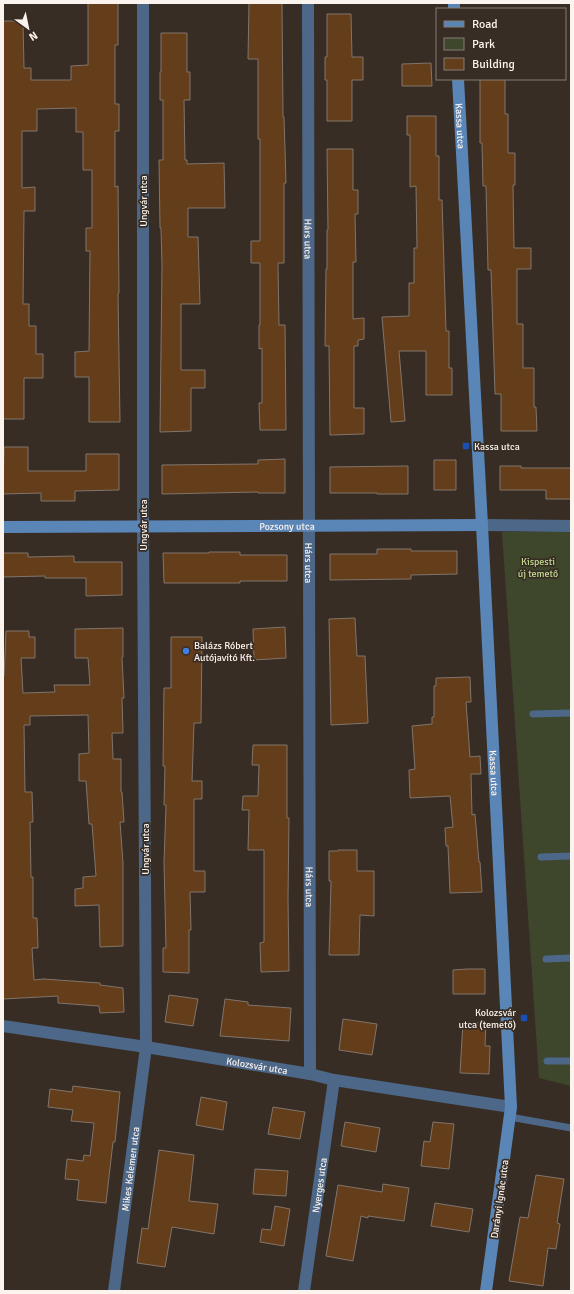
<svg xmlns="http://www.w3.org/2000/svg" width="574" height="1294" font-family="Signika,sans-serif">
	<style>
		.green { fill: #3e472c }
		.building { fill: #643e1b; stroke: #81746a }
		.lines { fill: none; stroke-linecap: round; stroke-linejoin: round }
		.lane { stroke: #4c6787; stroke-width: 7 }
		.street { stroke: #4c6787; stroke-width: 12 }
		.secondary { stroke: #5a85b7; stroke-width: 12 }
		.transit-dot { fill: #1a4fb4; stroke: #382d24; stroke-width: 1.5 }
		.shop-dot { fill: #3f7fe0; stroke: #382d24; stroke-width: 1.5 }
		.labels { text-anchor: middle; stroke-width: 3.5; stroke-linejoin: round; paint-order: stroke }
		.street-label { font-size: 10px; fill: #fbf3ee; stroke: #382d24 }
		.poi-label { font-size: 10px; fill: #fbf3ee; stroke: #382d24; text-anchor: start }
		.park-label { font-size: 10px; fill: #c1db90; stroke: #382d24 }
	</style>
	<rect width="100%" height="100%" fill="#382d24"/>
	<!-- green -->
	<path class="green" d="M571 531V1086L539 1078 502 532Z"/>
	<!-- building -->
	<path class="building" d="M88 3H118V45H115V104H119V131H115V187L118 186 119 293H118L120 422H89V377H75V352L89 351 90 251H86V228H92V170H83V132H76V108L37 109V131H22V188L35 187V211H24L23 304H29V326H36V354H43V378H24V419H3V21H23L24 68H31V80H71V66L88 65Z
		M249 3H282L283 117H284L286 183H284V263H278L279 325H285L286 430H260L259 403H262V348L259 349V325H260V263H251V241H260V139H258V59H248Z
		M327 14H351L352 57H363V80H352V121H327V80H325V57H327Z
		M161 33H187V72H190V100H184L185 160H187V164L224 163 225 208H188V237H198L200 304H181V370H205V388H191V431L160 432 162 266 161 228H160L159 160H163V100H160V72H161Z
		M431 63 432 86H402V64Z
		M480 79H505V114H508V153H515V185H513L514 248H531V269H517V324H523V368H534V407H536L537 431H501V394H495L491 270H488L486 186H483L482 143H480Z
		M407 116H436V156H439V200H442L446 331H449V368H452V395H426V351H399L405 421 391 422 382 317 409 316V283H414V248H417L416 186 410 187V135H407Z
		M327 149H353V190H358V214H355L356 262H353V319L364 318V339L358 340V346H354V408H364V434L330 435 329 346H325L326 269H327V230H328Z
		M4 447H28V471H86V454H119V490L75 491V501H41V493L3 494Z
		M285 459V493H258V492L162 494V465L258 464V460Z
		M434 460H456V490H434Z
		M408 466V494H377V493H330V467Z
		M500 466H521V468H571V499H546V490H500Z
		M377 549H411V551H457V574L411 575V579L330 580V554H377Z
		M209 552H240V555H287V581H240V583H164L163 553H209Z
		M3 553H28V557L74 556V562H122V595L86 596V578H45V576L3 577Z
		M355 618 357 656H365L368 723 331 725 329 619Z
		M285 627 286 658 254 660 253 629Z
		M123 628V657H122L124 698H122L123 733H112L113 759H121V792H122L124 822H120L123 863V946L100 947 99 905 75 906V889L83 888V877L96 876 92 824H89L86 781H79V754L89 753 88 715 30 716V725H24L25 792H32L33 822H30L31 877H33V918H37L38 948H32L34 980 44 979 100 983V985L123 988 124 1012 100 1013 99 1006 58 1003V996L3 999V676H4L6 631H29V637H35V658H21L23 693 55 692 54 685H90L88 658H75V629Z
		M171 637H202L201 723H194L192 781H202V799H194V871H205V892H190L191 930H189V973L163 972V948H166L164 862 166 805H164L165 766H163L164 688H171Z
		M470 677 471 702H466L470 757 480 756 481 774H471L472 815 475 814 479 862H480L482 892 450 893 448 846H446L445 828 453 827 450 796 410 798 409 770 415 769 412 726 432 724V717H434V686H436V678Z
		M253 745H287V818H289L288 899 289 971 261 972 260 943 264 942V850H248L249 810H242L243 796H258L259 765H252Z
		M338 850H357V871H374V916L360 915 359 955H329L331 881H329V851H338Z
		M467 969H485V994H453V970Z
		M169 995 198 999 193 1026 165 1022Z
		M225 999 248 1002V1005L291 1008 289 1041 220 1036Z
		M343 1019 377 1024 372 1055 339 1050Z
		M463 1022 486 1023 485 1046H490L489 1074 460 1073Z
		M73 1086 120 1092 115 1142H113L106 1203 77 1200 79 1180 65 1179 67 1159 83 1161 84 1155 90 1156 94 1123 71 1121 73 1110 48 1107 50 1089 72 1092Z
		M201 1097 227 1102 223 1130 196 1125Z
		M273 1107 305 1112 300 1139 268 1134Z
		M345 1122 380 1128 376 1152 341 1146Z
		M433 1122 454 1124 449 1169 421 1166 424 1141 430 1142Z
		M159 1150 194 1155 189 1201 218 1204 214 1234 172 1227 165 1267 137 1263 142 1228 148 1229Z
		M255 1169 288 1171 286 1196 253 1194Z
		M536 1175 564 1179 557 1223 560 1224 556 1249 548 1248 543 1286 509 1281 520 1217 528 1218Z
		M383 1184 409 1188 404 1221 368 1216V1218L361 1216 353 1261 326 1256 338 1185 382 1192Z
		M435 1203 473 1209 469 1232 431 1226Z
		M275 1206 290 1209 284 1246 260 1242 262 1229 271 1230Z"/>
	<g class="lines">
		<!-- lane -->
		<path class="lane" d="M533 714 571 713
			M541 857 571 856
			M546 959 571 958
			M547 1061H571
			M510 1117 571 1128"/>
		<!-- street -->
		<g class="street">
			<path id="s1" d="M308 3 310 1074"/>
			<path d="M482 525 571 526"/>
			<path id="s2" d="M3 1026 146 1047 310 1074 334 1080 511 1107"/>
			<path id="s3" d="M114 1291 146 1047 143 526V3"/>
			<path id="s4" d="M304 1291 334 1080"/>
		</g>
		<!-- secondary -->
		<g class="secondary">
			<path d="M454 3V9"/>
			<path id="s5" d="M458 79 482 525 511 1107 486 1291"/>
			<path id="s6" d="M3 527 482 525"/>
		</g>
	</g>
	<!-- markers -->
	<g class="transit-dot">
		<rect x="462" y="442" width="8" height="8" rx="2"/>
		<rect x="520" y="1014" width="8" height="8" rx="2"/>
	</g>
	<circle class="shop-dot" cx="186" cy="651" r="4"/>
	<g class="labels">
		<!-- street labels -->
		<g class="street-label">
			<text dy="4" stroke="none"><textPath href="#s5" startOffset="47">Kassa utca</textPath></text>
			<text transform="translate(143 201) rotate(-90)" y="4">Ungvár utca</text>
			<text dy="4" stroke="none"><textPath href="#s1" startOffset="236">Hárs utca</textPath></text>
			<text transform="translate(143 525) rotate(-90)" y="4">Ungvár utca</text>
			<text dy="4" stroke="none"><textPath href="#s6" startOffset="284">Pozsony utca</textPath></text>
			<text dy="4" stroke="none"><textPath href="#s1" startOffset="560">Hárs utca</textPath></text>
			<text dy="4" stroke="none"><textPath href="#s5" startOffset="695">Kassa utca</textPath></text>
			<text transform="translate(145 849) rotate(-90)" y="4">Ungvár utca</text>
			<text dy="4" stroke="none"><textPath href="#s1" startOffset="884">Hárs utca</textPath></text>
			<text dy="4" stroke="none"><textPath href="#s2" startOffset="257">Kolozsvár utca</textPath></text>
			<text dy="4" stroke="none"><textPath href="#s3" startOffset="123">Mikes Kelemen utca</textPath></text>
			<text dy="4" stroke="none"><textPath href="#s4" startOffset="107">Nyerges utca</textPath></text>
			<text transform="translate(499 1199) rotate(-82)" y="4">Darányi Ignác utca</text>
		</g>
		<!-- poi labels -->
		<g class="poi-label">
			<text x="474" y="450">Kassa utca</text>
			<text x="194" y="649">Balázs Róbert<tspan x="194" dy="12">Autójavító Kft.</tspan></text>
			<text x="516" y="1016" text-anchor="end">Kolozsvár<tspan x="516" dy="12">utca (temető)</tspan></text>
		</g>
		<!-- park labels -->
		<g class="park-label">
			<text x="538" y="565">Kispesti<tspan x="538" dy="12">új temető</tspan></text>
		</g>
	</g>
	<!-- border -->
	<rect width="574" height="1294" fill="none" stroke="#fbf3ee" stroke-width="8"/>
	<!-- legend -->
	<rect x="436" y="8" width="130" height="72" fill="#382d24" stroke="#867c75"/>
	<rect x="444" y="21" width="20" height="6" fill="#5a85b7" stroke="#867c75"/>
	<text x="472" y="28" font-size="12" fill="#fbf3ee">Road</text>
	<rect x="444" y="38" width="20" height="12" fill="#3e472c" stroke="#867c75"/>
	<text x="472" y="48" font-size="12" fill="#fbf3ee">Park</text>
	<rect x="444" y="58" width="20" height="12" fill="#643e1b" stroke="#867c75"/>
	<text x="472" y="68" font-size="12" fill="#fbf3ee">Building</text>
	<!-- north arrow -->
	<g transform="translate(28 28) rotate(147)" stroke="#382d24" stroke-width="3" paint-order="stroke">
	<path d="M0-3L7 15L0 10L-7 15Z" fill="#fbf3ee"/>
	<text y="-6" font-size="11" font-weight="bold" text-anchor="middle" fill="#fbf3ee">N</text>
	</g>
</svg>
